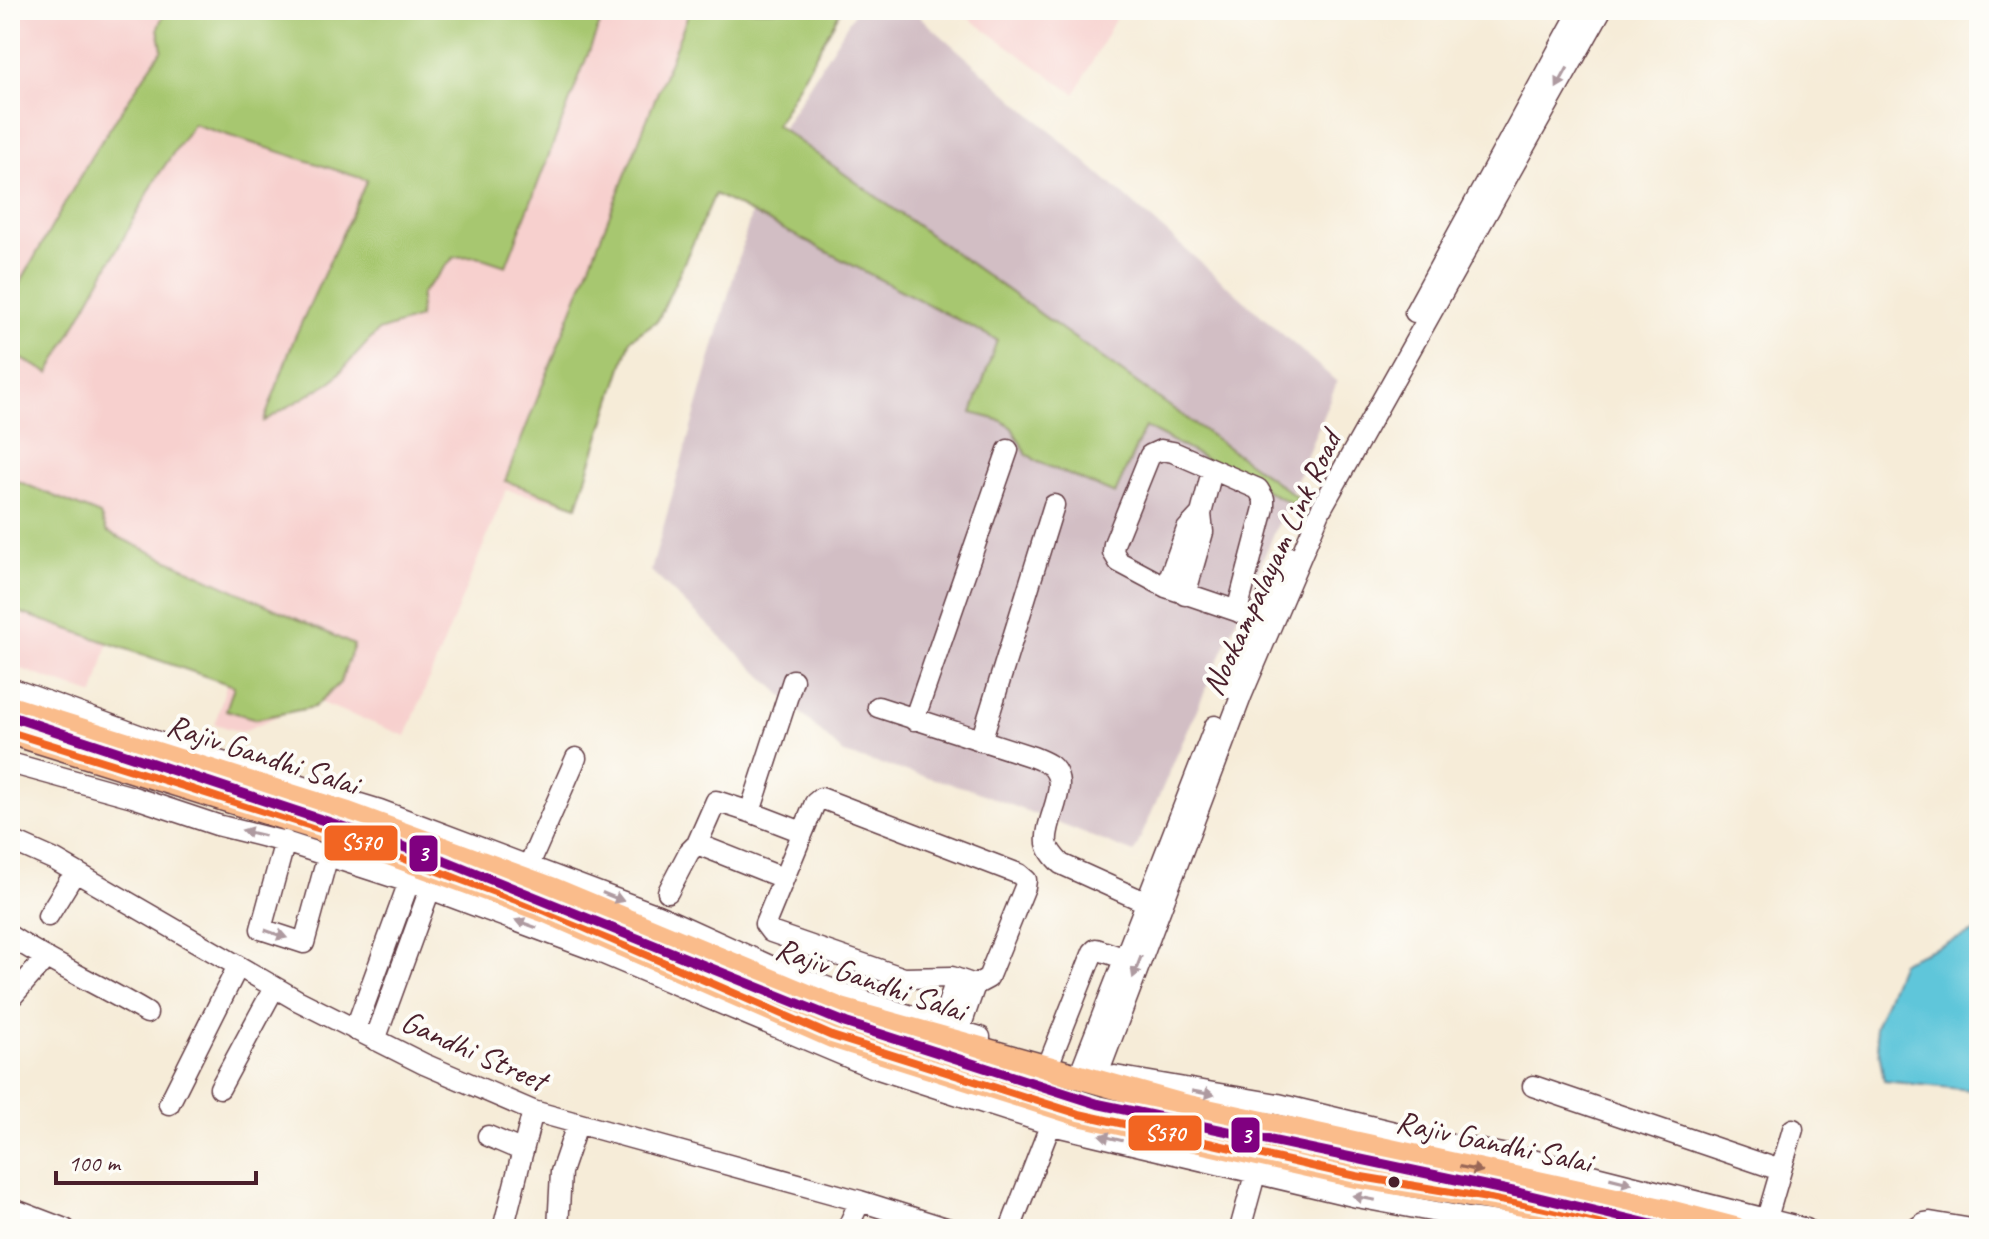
<svg xmlns="http://www.w3.org/2000/svg" width="1989" height="1239" font-family="Caveat,sans-serif">
	<style>
		.built { fill: #f7d0ce }
		.industrial { fill: #d2bec4 }
		.green { fill: #a7c76f; stroke: #78734d; stroke-width: 2 }
		.water { fill: #5ec6da; stroke: #547282; stroke-width: 2 }
		.lines { fill: none; stroke-linecap: round; stroke-linejoin: round }
		.minor-casing { stroke: #643e45; stroke-width: 23 }
		.major-casing { stroke: #643e45; stroke-width: 27 }
		.minor { stroke: #fff; stroke-width: 20 }
		.major { stroke: #fabc8b; stroke-width: 24 }
		.bus-1-casing { stroke: #fdfcf7; stroke-width: 14 }
		.bus-1 { stroke: #f26522; stroke-width: 8 }
		.metro-1-casing { stroke: #fdfcf7; stroke-width: 16 }
		.metro-1 { stroke: #800080; stroke-width: 10 }
		.oneway { fill: #ae9aa0 }
		.oneway2 { fill: #996656 }
		.bus-dot { fill: #4a1f2b; stroke: #fdfcf7; stroke-width: 3 }
		.labels { text-anchor: middle; stroke-width: 8; stroke-linejoin: round; paint-order: stroke }
		.street-label { font-size: 32px; fill: #4a1f2b; stroke: #fdfcf7 }
		.line-badge { stroke: #fdfcf7; stroke-width: 3 }
		.badge-label { font-size: 22px; text-anchor: middle; font-weight: bold; fill: #fff }
	</style>
	<rect width="100%" height="100%" fill="#fdfcf7"/>
	<filter id="ink" filterUnits="userSpaceOnUse"><feTurbulence type="fractalNoise" baseFrequency=".0125" numOctaves="2"/><feDisplacementMap in="SourceGraphic" scale="16" xChannelSelector="R" yChannelSelector="G"/><feConvolveMatrix kernelMatrix="1 2 1 2 8 2 1 2 1" color-interpolation-filters="sRGB"/></filter>
	<filter id="wash" filterUnits="userSpaceOnUse"><feTurbulence type="fractalNoise" baseFrequency=".006" numOctaves="4" result="noise"/><feDisplacementMap in="SourceGraphic" scale="32" xChannelSelector="R" yChannelSelector="G"/><feGaussianBlur stdDeviation="1.8" result="paint"/><feColorMatrix in="noise" values="0 0 0 0 0 0 0 0 0 0 0 0 0 0 0 0 0 1.4 0 .05"/><feComposite in="paint" operator="in"/></filter>
	<g filter="url(#wash)">
		<rect width="100%" height="100%" fill="#f6ecd8"/>
		<!-- built -->
		<path class="built" d="M10 10H841L715 194 658 320 631 339 577 506 506 490 406 736 314 700 241 732 215 724 229 675 110 637 94 695 10 665 26 603 10 597Z
			M957 10H1120L1075 94Z"/>
		<!-- industrial -->
		<path class="industrial" d="M856 10H912L1337 382 1283 513 1134 853 970 789 844 754 651 571 769 150Z"/>
		<!-- green -->
		<path class="green" d="M165 10H605L506 266 476 256 454 257 421 294 419 318 378 331 332 381 264 421 294 339 367 180 193 124 157 177 49 373 10 353V301L91 157 162 49 158 28Z
			M690 10H841L776 125 1297 497 1294 505 1145 427 1115 494 1038 462 1026 453 1012 428 1002 421 972 413 997 340 715 194 658 320 631 339 577 506 505 481Z
			M10 478 100 515 107 532 354 645 340 683 314 707 256 719 226 710 234 686 10 609Z"/>
		<!-- water -->
		<path class="water" d="M1979 930V1091L1884 1081 1875 1027 1901 962Z"/>
	</g>
	<g filter="url(#ink)">
		<g class="lines">
			<defs>
				<path id="minor" d="M1415 312 1580 10
					M1201 514 1212 471
					M1166 587 1187 529 1201 514 1203 532 1185 595
					M1237 611 1264 508V499L1258 489 1173 452 1161 450 1150 455 1114 544 1113 552 1119 562 1166 587 1237 611 1256 621
					M10 688 163 744 380 810 658 915 779 970 873 1004 980 1037
					M1230 688 1256 621 1287 556
					M878 707 1033 757C1038 759 1045 762 1050 765 1073 784 1044 819 1047 843 1049 852 1055 858 1061 864L1145 902
					M914 720 1008 450
					M981 741 1054 505
					M10 763 133 797 217 825 285 842 430 889 594 950 869 1066 1052 1125 1357 1197 1468 1218 1551 1229
					M821 798 1019 874 1026 880 1025 887 988 978 975 985 952 977 904 978 771 932 765 924 815 803Z
					M750 812 802 832
					M10 840 55 860 297 1000 424 1064 533 1111 860 1201 949 1229
					M285 841 261 929 304 943 328 855
					M697 844 716 801 750 812 793 680
					M529 865 576 758
					M668 892 689 852 697 844 783 878
					M48 916 75 872
					M10 936C54 965 102 986 147 1013
					M10 999 45 959
					M941 1025 956 980
					M355 1030 409 882
					M959 1031 975 985
					M375 1040 430 889
					M1051 1058 1093 952 1096 949 1123 958
					M1115 1076 1278 1104 1411 1136 1532 1160 1806 1229
					M1078 1078 1215 726
					M1095 1082 1242 694 1321 509 1601 10
					M1533 1086 1780 1170
					M220 1088 274 988
					M169 1104 238 966
					M488 1136 523 1151
					M10 1208 65 1229
					M1767 1218 1793 1129
					M503 1229 533 1111
					M558 1229 561 1172 577 1125
					M847 1229 860 1201
					M1010 1229 1055 1113
					M1240 1229 1259 1160
					M1915 1229 1924 1223 1930 1222 1972 1229"/>
				<path id="major" d="M10 708 348 814 554 890 841 1010 1184 1106 1666 1211 1735 1229
					M10 732 340 835 546 911 832 1036 1079 1114 1356 1176 1541 1207 1643 1229"/>
			</defs>
			<!-- minor casing -->
			<use href="#minor" class="minor-casing"/>
			<!-- major casing -->
			<use href="#major" class="major-casing"/>
			<!-- minor -->
			<use href="#minor" class="minor"/>
			<!-- major -->
			<use href="#major" class="major"/>
			<defs>
				<path id="bus-1" d="M10 732 340 835 546 911 832 1036 1079 1114 1356 1176 1541 1207 1643 1229"/>
			</defs>
			<!-- bus-1 casing -->
			<use href="#bus-1" class="bus-1-casing"/>
			<!-- bus-1 -->
			<use href="#bus-1" class="bus-1"/>
			<defs>
				<path id="metro-1" d="M10 716 443 860 846 1023 1098 1104 1520 1193 1671 1229"/>
			</defs>
			<!-- metro-1 casing -->
			<use href="#metro-1" class="metro-1-casing"/>
			<!-- metro-1 -->
			<use href="#metro-1" class="metro-1"/>
		</g>
		<!-- one-way arrows -->
		<defs><path id="oneway-solid" d="M-6-.8H1V-3.2L6.5 0L1 3.2V.8H-6Z" transform="scale(2)"/></defs>
		<g class="oneway">
			<use href="#oneway-solid" transform="translate(1562 78) rotate(119)"/>
			<use href="#oneway-solid" transform="translate(253 833) rotate(-166)"/>
			<use href="#oneway-solid" transform="translate(613 897) rotate(22)"/>
			<use href="#oneway-solid" transform="translate(526 924) rotate(-160)"/>
			<use href="#oneway-solid" transform="translate(276 934) rotate(19)"/>
			<use href="#oneway-solid" transform="translate(1137 967) rotate(111)"/>
			<use href="#oneway-solid" transform="translate(1203 1093) rotate(10)"/>
			<use href="#oneway-solid" transform="translate(1111 1138) rotate(-167)"/>
			<use href="#oneway-solid" transform="translate(1621 1181) rotate(14)"/>
			<use href="#oneway-solid" transform="translate(1364 1198) rotate(-169)"/>
		</g>
		<use class="oneway2" href="#oneway-solid" transform="translate(1471 1169) rotate(12)"/>
	</g>
	<!-- markers -->
	<circle class="bus-dot" cx="1394" cy="1182" r="7"/>
	<g class="labels">
		<!-- street labels -->
		<g class="street-label">
			<text transform="translate(1271 563) rotate(-65)" y="11">Nookampalayam Link Road</text>
			<text transform="translate(263 754) rotate(18)" y="11">Rajiv Gandhi Salai</text>
			<text transform="translate(871 979) rotate(19)" y="11">Rajiv Gandhi Salai</text>
			<text transform="translate(474 1050) rotate(24)" y="11">Gandhi Street</text>
			<text transform="translate(1494 1141) rotate(12)" y="11">Rajiv Gandhi Salai</text>
		</g>
	</g>
	<g class="line-badge">
		<rect x="323" y="824" width="76" height="38" rx="8" fill="#f26522"/>
		<rect x="408" y="834" width="31" height="39" rx="8" fill="#800080"/>
		<rect x="1127" y="1114" width="76" height="38" rx="8" fill="#f26522"/>
		<rect x="1230" y="1116" width="31" height="38" rx="8" fill="#800080"/>
	</g>
	<g class="badge-label">
		<text x="361" y="850">S570</text>
		<text x="423" y="861">3</text>
		<text x="1165" y="1141">S570</text>
		<text x="1246" y="1143">3</text>
	</g>
	<!-- margin -->
	<rect width="1989" height="1239" fill="none" stroke="#fdfcf7" stroke-width="40"/>
	<!-- scale -->
	<path d="M56 1171v12h200v-12" fill="none" stroke="#4a1f2b" stroke-width="4"/>
	<text x="68" y="1171" font-size="24" fill="#4a1f2b" stroke="#fdfcf7" stroke-width="6" paint-order="stroke">100 m</text>
</svg>
